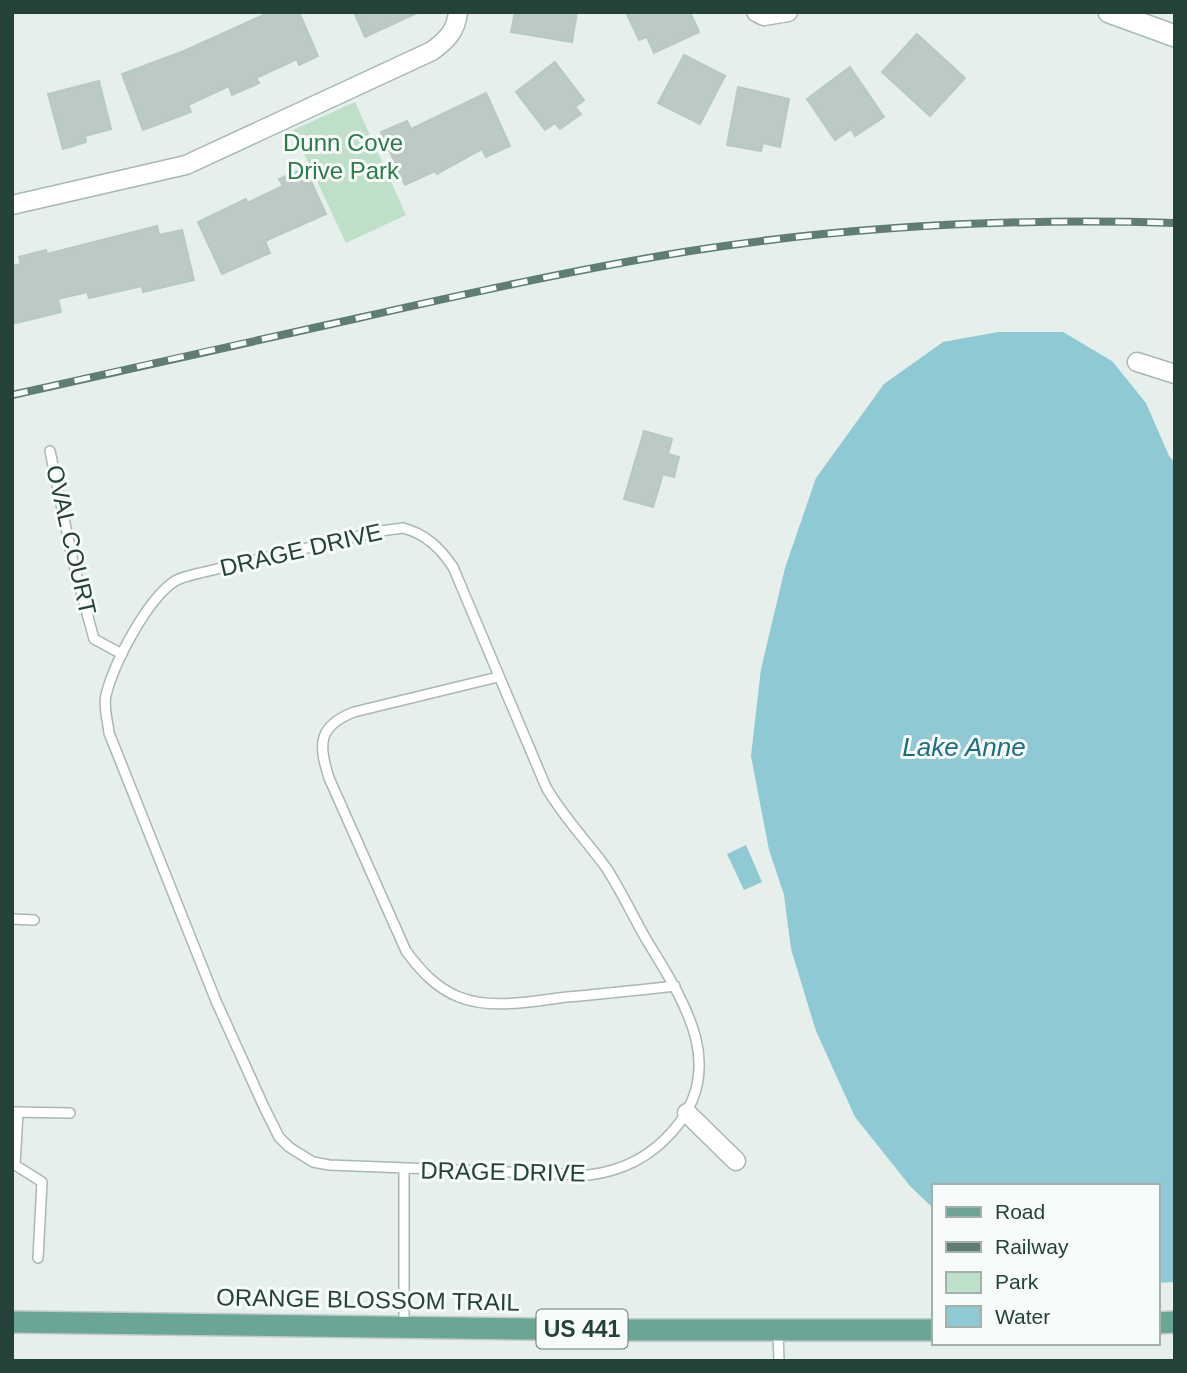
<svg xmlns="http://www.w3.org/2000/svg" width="1187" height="1373" font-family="Helvetica,sans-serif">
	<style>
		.green { fill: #bfe0c8 }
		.water { fill: #8ec9d4 }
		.building { fill: #bbcac4; stroke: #b8c9c2; stroke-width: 2 }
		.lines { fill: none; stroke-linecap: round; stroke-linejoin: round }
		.lane-casing { stroke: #a8b8b2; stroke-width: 12 }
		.street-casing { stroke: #a8b8b2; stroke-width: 21 }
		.secondary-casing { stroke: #a4bbb3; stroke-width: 24 }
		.primary-casing { stroke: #c2cac8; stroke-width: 24 }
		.lane { stroke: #fff; stroke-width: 9 }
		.street { stroke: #fff; stroke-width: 18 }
		.secondary { stroke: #fff; stroke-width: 21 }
		.primary { stroke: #6aa596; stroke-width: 21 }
		.rail-casing { stroke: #5f7d75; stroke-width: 8 }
		.rail { stroke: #f7fbf9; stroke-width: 5; stroke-dasharray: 16; stroke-linecap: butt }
		.labels { text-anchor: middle; stroke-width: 6; stroke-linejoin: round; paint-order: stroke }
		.shield { fill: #f7fbf9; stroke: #637a73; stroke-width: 2 }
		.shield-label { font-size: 23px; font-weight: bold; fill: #24423a }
		.park-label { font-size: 24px; fill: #2d7a4b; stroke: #f7fbf9 }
		.street-label { font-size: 24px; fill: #24423a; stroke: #f7fbf9 }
		.water-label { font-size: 26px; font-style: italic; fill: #1c6f80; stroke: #f7fbf9 }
	</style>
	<rect width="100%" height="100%" fill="#e6efeb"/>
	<!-- green -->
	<path class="green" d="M355 102 406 215 346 243 293 130Z"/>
	<!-- water -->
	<path class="water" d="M998 332H1063L1112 361 1146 403 1169 456 1175 463V1282L1157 1283V1186H933V1208L910 1186 855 1117 816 1031 791 949 784 895 769 850 751 756 761 669 785 568 816 478 884 384 943 342Z
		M746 845 762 882 744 890 727 854Z"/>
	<!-- building -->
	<path class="building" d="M270 12H299L318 56 299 65 297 59 256 78 259 83 232 95 229 86 188 105 191 112 143 130 122 74 184 51Z
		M354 12H419L365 37Z
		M515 12H577L572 42 511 32Z
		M626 12H690L699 32 654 53 647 37 639 40Z
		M917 34 965 78 930 116 882 72Z
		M684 55 725 76 700 124 658 103Z
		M555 62 584 100 575 107 581 114 560 129 555 123 545 130 516 92Z
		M850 67 884 117 855 136 851 129 835 140 807 99Z
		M99 81 111 129 85 136 86 142 63 149 48 94Z
		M738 87 789 99 780 147 763 143 761 151 727 145Z
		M486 93 510 146 486 157 482 149 437 174 435 171 405 185 381 132 407 121 411 129Z
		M305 168 326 214 265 241 270 253 222 274 198 222 246 199 247 203 283 186 279 179Z
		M157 226 159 235 182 230 194 280 143 292 142 286 89 298 87 292 58 299 61 312 12 324V266L21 264 19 257 46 250 47 254Z
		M644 431 672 439 668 454 679 457 674 477 663 474 653 507 624 499Z"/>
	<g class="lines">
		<defs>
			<path id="lane" d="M50 451 73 562 94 639 122 654
				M403 528C426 534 440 548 453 567L546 787C563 817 587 841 607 869 621 891 633 916 646 939 683 1000 730 1067 672 1132 649 1158 622 1171 589 1175L329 1165 313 1162 289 1147 279 1137 264 1107 216 1001 109 733C108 722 103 706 106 695 114 663 147 599 175 581 182 577 192 575 200 573L380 531Z
				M498 677 354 712C318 726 318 744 329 778L406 951C420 970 436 988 459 997 491 1010 533 1001 567 997 603 994 639 990 675 986
				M12 919 34 920
				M14 1112 70 1113
				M18 1112 15 1165 42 1182 38 1258
				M404 1170V1326
				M778 1331 779 1361"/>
			<path id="street" d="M756 12 764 16 788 12
				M12 205 186 165 432 51C447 40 456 31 458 12
				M1137 362 1175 374
				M687 1113 736 1161"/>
			<path id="secondary" d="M1109 12 1175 36"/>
			<path id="primary" d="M12 1322 604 1330H933
				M1157 1323 1175 1322"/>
		</defs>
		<!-- lane casing -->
		<use href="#lane" class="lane-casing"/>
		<!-- street casing -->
		<use href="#street" class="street-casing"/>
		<!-- secondary casing -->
		<use href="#secondary" class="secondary-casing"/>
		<!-- primary casing -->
		<use href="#primary" class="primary-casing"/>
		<!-- lane -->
		<use href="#lane" class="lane"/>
		<!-- street -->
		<use href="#street" class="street"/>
		<!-- secondary -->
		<use href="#secondary" class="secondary"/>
		<!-- primary -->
		<use href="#primary" class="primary"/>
		<defs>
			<path id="rail" d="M12 395C126 369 240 344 354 319 465 294 577 269 690 251 850 226 1013 218 1175 223"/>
		</defs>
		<!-- rail casing -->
		<use href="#rail" class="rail-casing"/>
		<!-- rail -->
		<use href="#rail" class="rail"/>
	</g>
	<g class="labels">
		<!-- shield labels -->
		<rect class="shield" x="536.5" y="1309.5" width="91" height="39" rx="5"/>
		<g class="shield-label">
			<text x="582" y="1337">US 441</text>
		</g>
		<!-- park labels -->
		<g class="park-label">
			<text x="343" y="151">Dunn Cove<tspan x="343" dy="28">Drive Park</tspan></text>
		</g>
		<!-- street labels -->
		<g class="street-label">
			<text transform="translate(71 540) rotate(77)" y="8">OVAL COURT</text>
			<text transform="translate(301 550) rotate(-13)" y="8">DRAGE DRIVE</text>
			<text transform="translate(503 1172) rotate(1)" y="8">DRAGE DRIVE</text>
			<text transform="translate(368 1300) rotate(1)" y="8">ORANGE BLOSSOM TRAIL</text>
		</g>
		<!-- water labels -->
		<g class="water-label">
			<text x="964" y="756">Lake Anne</text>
		</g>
	</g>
	<!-- border -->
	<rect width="1187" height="1373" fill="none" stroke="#24423a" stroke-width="28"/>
	<!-- legend -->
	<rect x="932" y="1184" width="228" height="161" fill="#f7fbf9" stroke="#a3b1ad" stroke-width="2"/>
	<rect x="946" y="1207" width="35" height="10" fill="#6aa596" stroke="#a3b1ad" stroke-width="2"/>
	<text x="995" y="1219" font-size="21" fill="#24423a">Road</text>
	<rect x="946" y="1242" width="35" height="10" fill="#5f7d75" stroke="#a3b1ad" stroke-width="2"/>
	<text x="995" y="1254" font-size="21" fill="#24423a">Railway</text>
	<rect x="946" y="1272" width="35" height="21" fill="#bfe0c8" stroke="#a3b1ad" stroke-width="2"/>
	<text x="995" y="1289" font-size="21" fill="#24423a">Park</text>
	<rect x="946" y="1306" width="35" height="21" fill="#8ec9d4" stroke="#a3b1ad" stroke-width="2"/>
	<text x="995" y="1324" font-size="21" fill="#24423a">Water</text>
</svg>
